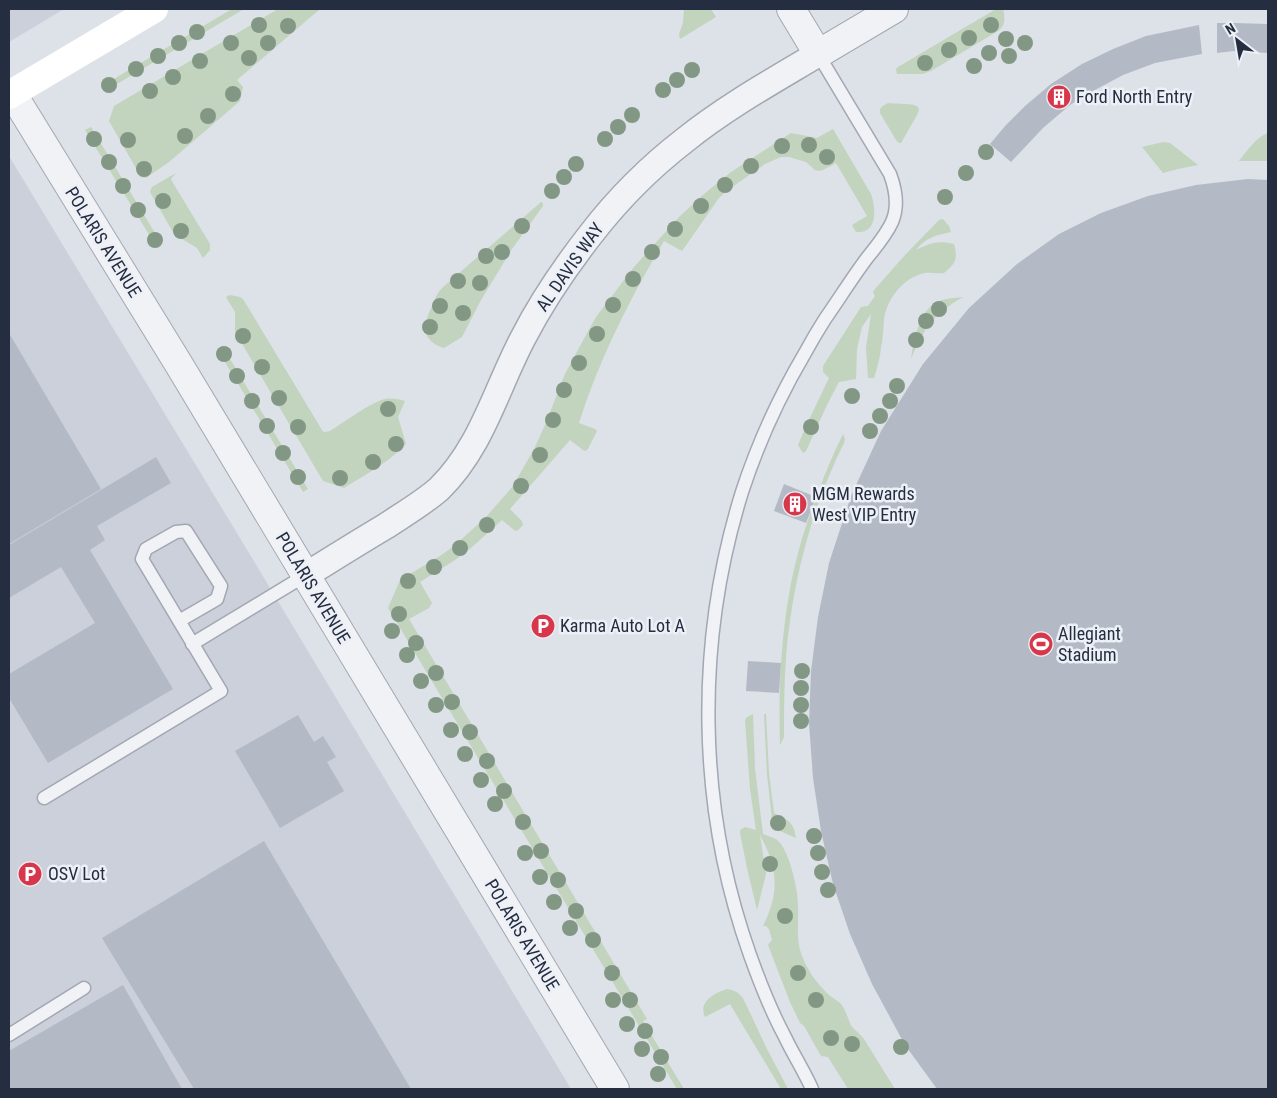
<svg xmlns="http://www.w3.org/2000/svg" width="1277" height="1098" font-family="'Roboto Condensed',sans-serif">
	<style>
		.built { fill: #cbd0da }
		.green { fill: #c2d3be }
		.building { fill: #b4bac5 }
		.lines { fill: none; stroke-linecap: round; stroke-linejoin: round }
		.service-casing { stroke: #a2a8b2; stroke-width: 15 }
		.minor-casing { stroke: #a2a8b2; stroke-width: 28 }
		.tertiary-casing { stroke: #a2a8b2; stroke-width: 30 }
		.service { stroke: #f0f2f6; stroke-width: 12 }
		.minor { stroke: #f0f2f6; stroke-width: 25 }
		.tertiary { stroke: #f0f2f6; stroke-width: 28 }
		.secondary { stroke: #fff; stroke-width: 28 }
		.tree { fill: #839884 }
		.labels { text-anchor: middle; stroke-width: 5; stroke-linejoin: round; paint-order: stroke }
		.poi-label { font-size: 18px; fill: #252e40; stroke: #edf0f6; text-anchor: start }
		.street-label { font-size: 18px; fill: #252e40; stroke: #edf0f6 }
	</style>
	<rect width="100%" height="100%" fill="#dde1e8"/>
	<!-- built -->
	<path class="built" d="M9 9H64L9 42Z
		M9 156 255 563 571 1089H9Z"/>
	<!-- green -->
	<path class="green" d="M232 9H244L105 91 102 86Z
		M278 9H320L237 80 243 87 240 101 169 162 146 178 141 177 109 121 114 106Z
		M684 9H711L716 17 680 39 679 34 683 23Z
		M996 9H1003C1005 18 1006 25 998 31L931 71 922 74H897L896 69 898 67Z
		M888 103C893 104 915 103 918 107 920 110 918 112 917 115L901 143H899L896 140 880 113C879 107 883 106 888 103Z
		M91 127 161 243 156 246 85 130Z
		M833 129 871 194C876 208 878 234 856 232L852 225 867 216 836 163 823 170 819 171 815 170 806 162 789 157H781L765 164 725 192 719 198 682 251 664 241C630 299 599 359 579 423L595 429 597 431 588 449 585 451 583 450 570 440 510 509 522 521 523 525 517 531 514 530 502 520 471 548 455 560 420 582 432 603 429 608 409 619 647 1019 643 1021 684 1089H677L388 608 400 580 440 556 454 546 486 517 513 486 534 449 545 425 565 374 580 346 596 317 634 267 679 217 704 194 731 172 791 133 817 138Z
		M1268 133V161H1239C1247 151 1256 137 1268 133Z
		M1163 142 1170 143 1198 165 1178 169 1163 173 1142 147Z
		M176 173 171 179 173 183 210 244V250L203 258 197 248 174 234 150 192 152 187Z
		M541 202 543 203V206L512 249 481 300 462 337 444 348C420 340 423 325 432 306 435 299 437 293 442 288Z
		M943 219 949 226 951 232C936 235 925 238 916 250 931 243 937 240 954 244 958 259 956 263 944 273 936 274 928 271 921 274 901 280 886 301 884 320 883 329 883 339 881 348 880 358 877 368 874 378H868L866 348 871 314 862 327 857 349 856 379 839 382 827 405 806 451 803 453 798 445 806 426 829 378 823 372V366L861 307 868 306 875 296 873 292 875 289 905 255 939 220Z
		M230 295 240 297 243 299 322 430 324 432 330 431C343 423 371 402 385 399 392 398 398 399 405 401L398 417 406 444C388 463 366 474 344 488L323 481 235 332V312L226 297Z
		M963 297C932 315 925 327 911 359 914 340 919 309 939 301 947 298 955 298 963 297Z
		M224 349 308 489 303 492 219 352Z
		M843 434 845 439 844 443C811 509 792 583 786 657 784 684 784 711 784 737L780 745C778 670 783 594 807 523 810 512 815 501 819 490 826 471 834 452 843 434Z
		M753 714 755 769 763 834C767 836 773 837 777 840 789 849 798 889 798 905 799 920 796 935 800 950 805 967 816 983 829 995 833 998 838 1001 841 1004 847 1011 848 1022 853 1028 857 1032 861 1035 864 1039L895 1089H848L828 1057 821 1056 804 1026 800 1023 790 1002 768 945 772 940 769 929 766 926H763C780 892 778 868 760 835L766 874 757 910 747 868 740 833V830L745 827 756 830 750 789 745 720 747 717Z
		M764 714H766L769 773 774 813C787 820 794 821 796 838L773 828 767 774Z
		M727 989C734 990 738 992 743 998L767 1049 788 1089H781L730 1004 705 1017C698 1002 714 993 727 989Z"/>
	<!-- building -->
	<path class="building" d="M1217 23H1234L1268 24V53L1234 51 1217 53Z
		M1199 25 1202 54 1155 63 1123 75 1095 90 1070 105 1043 128 1011 162 990 144 1006 125 1025 106 1051 84 1082 64 1113 49 1146 36Z
		M1248 179 1268 180V1089H937L905 1045 872 984 850 934 833 884 821 831 813 778 809 723 811 671 818 617 829 563 851 496 881 431 923 364 969 308 1017 264 1059 234 1101 213 1148 196 1196 185Z
		M9 333 101 489 9 544Z
		M156 457 171 483 97 526 105 540 90 550 173 689 48 763 9 698V674L95 623 61 567 9 598V545Z
		M784 484 816 497 806 523 774 511Z
		M748 661 781 663 779 693 746 691Z
		M298 715 314 742 323 736 336 757 327 762 344 791 280 828 235 751Z
		M264 841 411 1089H194L102 938Z
		M123 985 182 1089H9V1051Z"/>
	<g class="lines">
		<defs>
			<path id="service" d="M192 644 306 575
				M44 798 221 691 142 559 146 549 176 532 186 531 221 586 217 599 179 621
				M9 1035 84 988
				M812 1089C804 1071 793 1054 785 1037 771 1011 760 983 750 955 697 806 695 643 742 492 758 443 779 397 805 353 811 342 818 330 825 319 839 299 852 278 867 258 876 247 886 235 892 222 899 206 896 190 890 174L818 54"/>
			<path id="minor" d="M306 575C332 559 359 542 386 526 404 514 423 503 439 489 482 447 496 389 523 338 542 301 566 266 591 234 618 199 650 167 685 140 726 107 773 81 818 54"/>
			<path id="tertiary" d="M791 9 818 54 894 9
				M12 93 178 363 615 1089"/>
		</defs>
		<!-- service casing -->
		<use href="#service" class="service-casing"/>
		<!-- minor casing -->
		<use href="#minor" class="minor-casing"/>
		<!-- tertiary casing -->
		<use href="#tertiary" class="tertiary-casing"/>
		<!-- service -->
		<use href="#service" class="service"/>
		<!-- minor -->
		<use href="#minor" class="minor"/>
		<!-- tertiary -->
		<use href="#tertiary" class="tertiary"/>
		<!-- secondary -->
		<path class="secondary" d="M9 95 154 9"/>
	</g>
	<!-- trees -->
	<g class="tree">
		<circle cx="259" cy="25" r="8"/>
		<circle cx="991" cy="25" r="8"/>
		<circle cx="288" cy="26" r="8"/>
		<circle cx="197" cy="32" r="8"/>
		<circle cx="969" cy="38" r="8"/>
		<circle cx="1006" cy="39" r="8"/>
		<circle cx="179" cy="43" r="8"/>
		<circle cx="231" cy="43" r="8"/>
		<circle cx="268" cy="43" r="8"/>
		<circle cx="1025" cy="43" r="8"/>
		<circle cx="949" cy="50" r="8"/>
		<circle cx="989" cy="53" r="8"/>
		<circle cx="158" cy="56" r="8"/>
		<circle cx="1009" cy="56" r="8"/>
		<circle cx="249" cy="58" r="8"/>
		<circle cx="200" cy="61" r="8"/>
		<circle cx="925" cy="63" r="8"/>
		<circle cx="974" cy="66" r="8"/>
		<circle cx="136" cy="69" r="8"/>
		<circle cx="692" cy="70" r="8"/>
		<circle cx="173" cy="77" r="8"/>
		<circle cx="677" cy="80" r="8"/>
		<circle cx="109" cy="85" r="8"/>
		<circle cx="663" cy="90" r="8"/>
		<circle cx="150" cy="91" r="8"/>
		<circle cx="233" cy="94" r="8"/>
		<circle cx="632" cy="115" r="8"/>
		<circle cx="208" cy="116" r="8"/>
		<circle cx="618" cy="127" r="8"/>
		<circle cx="185" cy="136" r="8"/>
		<circle cx="94" cy="139" r="8"/>
		<circle cx="605" cy="139" r="8"/>
		<circle cx="128" cy="140" r="8"/>
		<circle cx="809" cy="145" r="8"/>
		<circle cx="782" cy="146" r="8"/>
		<circle cx="986" cy="152" r="8"/>
		<circle cx="827" cy="157" r="8"/>
		<circle cx="109" cy="162" r="8"/>
		<circle cx="576" cy="164" r="8"/>
		<circle cx="751" cy="166" r="8"/>
		<circle cx="144" cy="169" r="8"/>
		<circle cx="966" cy="173" r="8"/>
		<circle cx="564" cy="177" r="8"/>
		<circle cx="725" cy="185" r="8"/>
		<circle cx="123" cy="186" r="8"/>
		<circle cx="552" cy="191" r="8"/>
		<circle cx="945" cy="197" r="8"/>
		<circle cx="163" cy="201" r="8"/>
		<circle cx="701" cy="206" r="8"/>
		<circle cx="138" cy="210" r="8"/>
		<circle cx="522" cy="226" r="8"/>
		<circle cx="675" cy="229" r="8"/>
		<circle cx="181" cy="231" r="8"/>
		<circle cx="155" cy="240" r="8"/>
		<circle cx="502" cy="252" r="8"/>
		<circle cx="652" cy="252" r="8"/>
		<circle cx="486" cy="256" r="8"/>
		<circle cx="633" cy="279" r="8"/>
		<circle cx="458" cy="281" r="8"/>
		<circle cx="480" cy="283" r="8"/>
		<circle cx="613" cy="305" r="8"/>
		<circle cx="440" cy="306" r="8"/>
		<circle cx="939" cy="309" r="8"/>
		<circle cx="463" cy="313" r="8"/>
		<circle cx="926" cy="321" r="8"/>
		<circle cx="430" cy="327" r="8"/>
		<circle cx="597" cy="334" r="8"/>
		<circle cx="243" cy="336" r="8"/>
		<circle cx="916" cy="340" r="8"/>
		<circle cx="224" cy="354" r="8"/>
		<circle cx="579" cy="363" r="8"/>
		<circle cx="262" cy="367" r="8"/>
		<circle cx="237" cy="376" r="8"/>
		<circle cx="897" cy="386" r="8"/>
		<circle cx="564" cy="390" r="8"/>
		<circle cx="852" cy="396" r="8"/>
		<circle cx="279" cy="398" r="8"/>
		<circle cx="252" cy="401" r="8"/>
		<circle cx="890" cy="401" r="8"/>
		<circle cx="388" cy="409" r="8"/>
		<circle cx="880" cy="416" r="8"/>
		<circle cx="553" cy="420" r="8"/>
		<circle cx="267" cy="426" r="8"/>
		<circle cx="298" cy="427" r="8"/>
		<circle cx="811" cy="427" r="8"/>
		<circle cx="870" cy="431" r="8"/>
		<circle cx="396" cy="444" r="8"/>
		<circle cx="283" cy="453" r="8"/>
		<circle cx="540" cy="455" r="8"/>
		<circle cx="373" cy="462" r="8"/>
		<circle cx="298" cy="477" r="8"/>
		<circle cx="340" cy="478" r="8"/>
		<circle cx="521" cy="486" r="8"/>
		<circle cx="487" cy="525" r="8"/>
		<circle cx="460" cy="548" r="8"/>
		<circle cx="434" cy="567" r="8"/>
		<circle cx="408" cy="581" r="8"/>
		<circle cx="399" cy="614" r="8"/>
		<circle cx="392" cy="631" r="8"/>
		<circle cx="416" cy="643" r="8"/>
		<circle cx="407" cy="655" r="8"/>
		<circle cx="802" cy="671" r="8"/>
		<circle cx="436" cy="673" r="8"/>
		<circle cx="421" cy="681" r="8"/>
		<circle cx="801" cy="688" r="8"/>
		<circle cx="452" cy="702" r="8"/>
		<circle cx="436" cy="705" r="8"/>
		<circle cx="801" cy="705" r="8"/>
		<circle cx="801" cy="721" r="8"/>
		<circle cx="451" cy="730" r="8"/>
		<circle cx="470" cy="732" r="8"/>
		<circle cx="465" cy="754" r="8"/>
		<circle cx="487" cy="761" r="8"/>
		<circle cx="481" cy="780" r="8"/>
		<circle cx="504" cy="791" r="8"/>
		<circle cx="495" cy="804" r="8"/>
		<circle cx="523" cy="822" r="8"/>
		<circle cx="778" cy="823" r="8"/>
		<circle cx="814" cy="836" r="8"/>
		<circle cx="541" cy="851" r="8"/>
		<circle cx="525" cy="853" r="8"/>
		<circle cx="818" cy="853" r="8"/>
		<circle cx="770" cy="864" r="8"/>
		<circle cx="822" cy="872" r="8"/>
		<circle cx="540" cy="877" r="8"/>
		<circle cx="558" cy="880" r="8"/>
		<circle cx="828" cy="890" r="8"/>
		<circle cx="554" cy="902" r="8"/>
		<circle cx="576" cy="911" r="8"/>
		<circle cx="785" cy="916" r="8"/>
		<circle cx="570" cy="928" r="8"/>
		<circle cx="593" cy="940" r="8"/>
		<circle cx="612" cy="973" r="8"/>
		<circle cx="798" cy="973" r="8"/>
		<circle cx="613" cy="1000" r="8"/>
		<circle cx="630" cy="1000" r="8"/>
		<circle cx="816" cy="1000" r="8"/>
		<circle cx="627" cy="1024" r="8"/>
		<circle cx="645" cy="1031" r="8"/>
		<circle cx="831" cy="1038" r="8"/>
		<circle cx="852" cy="1044" r="8"/>
		<circle cx="901" cy="1047" r="8"/>
		<circle cx="642" cy="1049" r="8"/>
		<circle cx="661" cy="1057" r="8"/>
		<circle cx="658" cy="1074" r="8"/>
	</g>
	<!-- icons -->
	<defs>
		<symbol id="building-disc" viewBox="-11 -11 22 22"><circle r="9.5" fill="#d8374b" stroke="#edf0f6"/><path d="M-4-6H4V6H1V3H-1V6H-4ZM-2.5-4.3h1.7v1.8h-1.7ZM.8-4.3h1.7v1.8H.8ZM-2.5-1h1.7V.8h-1.7ZM.8-1h1.7V.8H.8Z" fill="#fff"/></symbol>
		<symbol id="parking-disc" viewBox="-11 -11 22 22"><circle r="9.5" fill="#d8374b" stroke="#edf0f6"/><path d="M-3.5-5.5H1a3.5 3.5 0 0 1 0 7H-1V5.5H-3.5ZM-1-3.4V-.6H.8a1.4 1.4 0 0 0 0-2.8Z" fill="#fff"/></symbol>
		<symbol id="stadium-disc" viewBox="-11 -11 22 22"><circle r="9.5" fill="#d8374b" stroke="#edf0f6"/><path d="M0-5a6.5 5 0 1 0 0 10a6.5 5 0 1 0 0-10ZM-3.5-1.8h7v3.6h-7Z" fill="#fff"/></symbol>
	</defs>
	<g fill-rule="evenodd">
		<use href="#building-disc" x="1045" y="83" width="28" height="28"/>
		<use href="#building-disc" x="781" y="490" width="28" height="28"/>
		<use href="#parking-disc" x="529" y="612" width="28" height="28"/>
		<use href="#stadium-disc" x="1027" y="630" width="28" height="28"/>
		<use href="#parking-disc" x="16" y="860" width="28" height="28"/>
	</g>
	<g class="labels">
		<!-- poi labels -->
		<g class="poi-label">
			<text x="1076" y="103">Ford North Entry</text>
			<text x="812" y="500">MGM Rewards<tspan x="812" dy="21">West VIP Entry</tspan></text>
			<text x="560" y="632">Karma Auto Lot A</text>
			<text x="1058" y="640">Allegiant<tspan x="1058" dy="21">Stadium</tspan></text>
			<text x="48" y="880">OSV Lot</text>
		</g>
		<!-- street labels -->
		<g class="street-label">
			<text transform="translate(103 242) rotate(58)" y="6">POLARIS AVENUE</text>
			<text transform="translate(570 267) rotate(-55)" y="6">AL DAVIS WAY</text>
			<text transform="translate(313 588) rotate(59)" y="6">POLARIS AVENUE</text>
			<text transform="translate(522 935) rotate(59)" y="6">POLARIS AVENUE</text>
		</g>
	</g>
	<!-- border -->
	<rect width="1277" height="1098" fill="none" stroke="#252e40" stroke-width="20"/>
	<!-- north arrow -->
	<g transform="translate(1237 40) rotate(329)" stroke="#edf0f6" stroke-width="4" paint-order="stroke">
	<path d="M0-4L9 19L0 12L-9 19Z" fill="#252e40"/>
	<text y="-8" font-size="14" font-weight="bold" text-anchor="middle" fill="#252e40">N</text>
	</g>
</svg>
